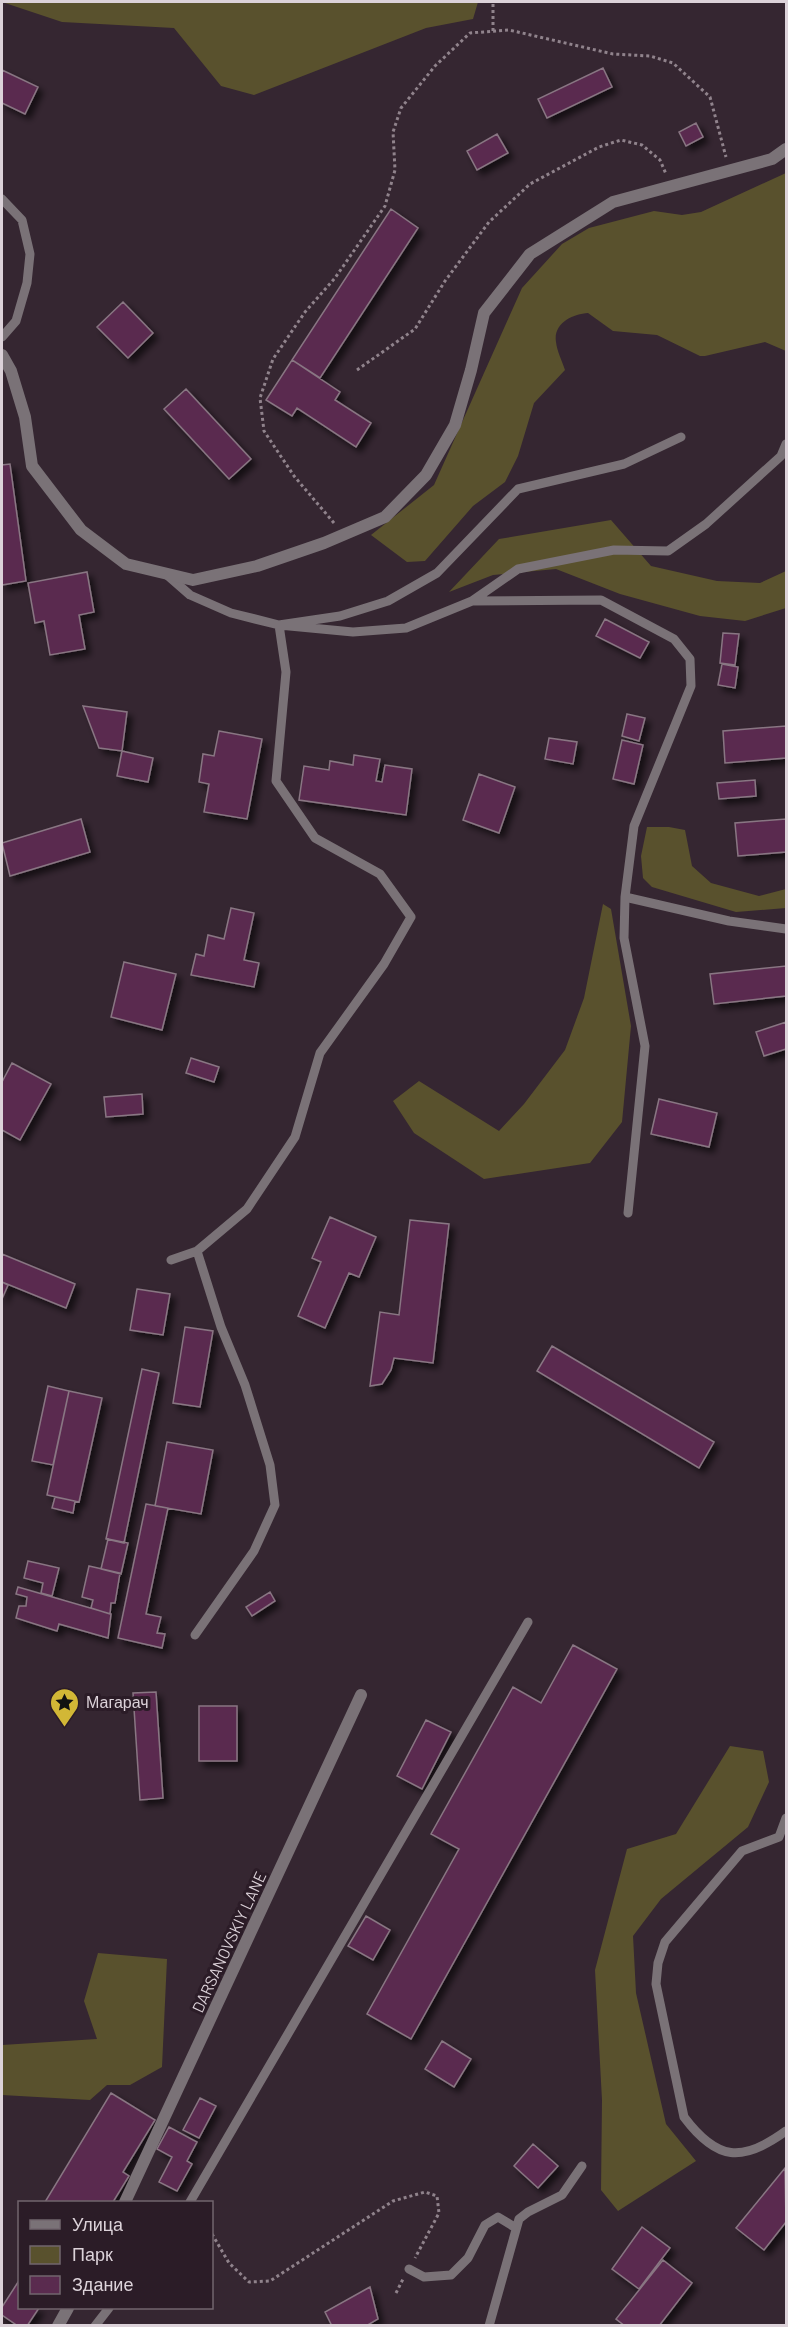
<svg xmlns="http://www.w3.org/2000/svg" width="788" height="2327" font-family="Barlow,sans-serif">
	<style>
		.green { fill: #59512d }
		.building { fill: #5a2b4f; stroke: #897683; stroke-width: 1.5; filter: url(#shadow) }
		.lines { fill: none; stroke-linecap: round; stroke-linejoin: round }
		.path { stroke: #90838c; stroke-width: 3; stroke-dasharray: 3 3; stroke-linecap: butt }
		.service { stroke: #7a7277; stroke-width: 9 }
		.minor { stroke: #7a7277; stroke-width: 12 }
		.labels { text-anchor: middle; stroke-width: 6; stroke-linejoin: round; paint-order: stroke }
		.poi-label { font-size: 16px; fill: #dcd2d9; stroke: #2b1c27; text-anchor: start }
		.street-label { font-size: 16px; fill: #dcd2d9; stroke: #2b1c27 }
	</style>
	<defs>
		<filter id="shadow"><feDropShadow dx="5" dy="5" stdDeviation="3" flood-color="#0009"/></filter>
	</defs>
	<rect width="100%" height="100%" fill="#352631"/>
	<!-- green -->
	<path class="green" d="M2 2H478L473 19 426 28 254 95 221 86 174 28 62 22Z
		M786 173V351L765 342 705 356H700L657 335 613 331 588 313C573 314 553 323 556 342 557 351 562 361 565 370L534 403 518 456 505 482 473 506 425 561 407 562 371 535 434 485 522 288 562 244 589 228 654 211 682 215 701 212Z
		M611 520 651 566 717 581 760 583 786 571V608L745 621 700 616 620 594 556 569 493 575 449 592 499 539Z
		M647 827H669L685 830 692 866 711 883 759 896 786 889V908L736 912 652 887 643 878 641 856Z
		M603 904 611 909 631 1026 622 1122 590 1163 484 1179 414 1133 393 1101 419 1081 499 1131 524 1104 565 1050 584 998Z
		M730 1746 763 1751 769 1782 748 1827 661 1899 633 1936 636 1993 666 2124 696 2161 618 2211 601 2190 602 2100 595 1970 627 1849 676 1834Z
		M98 1953 167 1959 162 2067 130 2085H107L90 2100 2 2095V2045L97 2039 84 2001Z"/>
	<!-- building -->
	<path class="building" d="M603 68 612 87 547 118 538 99Z
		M2 70 38 87 25 114 2 103Z
		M696 123 703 137 686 146 679 132Z
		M497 134 508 153 477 170 467 151Z
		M391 209 418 228 320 378 292 360Z
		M123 302 153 333 128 358 97 327Z
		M292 360 340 392 335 400 371 423 356 447 297 408 292 416 266 400Z
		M186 389 251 459 229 479 164 409Z
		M10 464 26 581 2 585V465Z
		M87 572 94 612 79 615 85 649 50 655 44 621 35 623 28 583Z
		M605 619 649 642 640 658 596 636Z
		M723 633 739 634 735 665 720 663Z
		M722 664 738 667 735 688 718 685Z
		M83 706 127 712 122 751 99 748Z
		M627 714 645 718 639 741 622 736Z
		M786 726V758L725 763 723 731Z
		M219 731 262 739 247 819 204 812 209 784 199 782 203 754 214 756Z
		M549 738 577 742 573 764 545 759Z
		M622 740 643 745 634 784 613 779Z
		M122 751 153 758 148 782 117 776Z
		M354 755 380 759 376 781 382 782 385 765 412 769 406 815 299 800 304 766 329 770 330 761 353 765Z
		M479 774 515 787 499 833 463 820Z
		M755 780 756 796 719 799 717 783Z
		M81 819 90 852 10 876 2 843Z
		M786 819V852L738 856 735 823Z
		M231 908 254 913 244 960 259 963 254 987 191 975 196 954 204 956 208 935 224 939Z
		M124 962 176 974 162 1030 111 1017Z
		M786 966V996L714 1004 710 974Z
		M786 1022V1049L764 1056 756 1032Z
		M191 1058 219 1067 214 1082 186 1073Z
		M12 1063 51 1084 20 1140 2 1130V1082Z
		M142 1094 143 1114 106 1117 104 1097Z
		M659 1099 717 1113 709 1147 651 1134Z
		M330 1217 376 1237 359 1277 349 1273 325 1328 298 1316 321 1262 312 1258Z
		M410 1220 449 1224 433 1363 394 1358 391 1370 382 1384 370 1386 380 1312 399 1315Z
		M2 1254 75 1284 66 1308 2 1282Z
		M2 1282 8 1285 2 1299Z
		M137 1289 170 1294 163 1335 130 1330Z
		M185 1327 213 1331 200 1407 173 1403Z
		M552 1346 714 1442 699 1468 537 1371Z
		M142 1369 159 1373 124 1543 106 1539Z
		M48 1386 69 1391 53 1465 32 1461Z
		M69 1391 102 1398 79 1502 47 1495Z
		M167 1442 213 1450 201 1514 155 1506Z
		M55 1497 75 1501 73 1513 52 1508Z
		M146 1504 168 1508 146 1614 161 1617 157 1633 165 1634 162 1648 118 1638Z
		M108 1539 128 1543 121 1574 101 1569Z
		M28 1561 59 1568 52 1596 41 1593 43 1583 24 1578Z
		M89 1566 120 1573 115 1603H111L110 1614 91 1608 93 1600 82 1597Z
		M18 1587 111 1614 108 1638 59 1624 57 1631 16 1618 19 1606H26L27 1597 16 1594Z
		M270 1592 275 1601 252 1616 246 1607Z
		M573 1645 617 1669 411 2039 367 2014 459 1849 431 1834 513 1687 541 1703Z
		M156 1692 163 1798 140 1800 133 1693Z
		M199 1706H237V1761H199Z
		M426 1720 451 1732 422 1789 397 1776Z
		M366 1916 390 1930 373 1960 348 1946Z
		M442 2041 471 2059 454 2087 425 2069Z
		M111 2093 155 2120 123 2172 129 2176 113 2202H45Z
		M200 2098 216 2106 199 2138 183 2130Z
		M169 2127 197 2142 187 2161 192 2164 177 2191 159 2182 172 2157 157 2149Z
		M533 2144 558 2166 538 2188 514 2166Z
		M785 2168 786 2222 764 2250 736 2228Z
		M642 2227 670 2248 639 2289 612 2269Z
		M663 2260 692 2283 659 2326H625L616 2319Z
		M20 2279V2308H39L27 2326H18L2 2315V2307Z
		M370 2287 378 2319 366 2326H332L325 2312Z"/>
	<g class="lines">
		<!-- path -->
		<path class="path" d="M493 31V2
			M357 370 415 329 445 281 489 222 530 184 599 147 621 140 642 145 660 160 666 174
			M334 523 294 476 264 431 260 398 273 359 305 312 335 278 385 206 395 170 393 132 401 108 435 66 470 33 509 30 613 54 650 56 673 63 710 97 726 157
			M212 2234 229 2263 249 2282 270 2281 393 2201 425 2192 437 2196 439 2213 415 2258
			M396 2293 403 2279"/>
		<!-- service -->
		<path class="service" d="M2 199 22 220 30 254 27 283 16 321 2 337
			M166 574 190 595 231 613 279 625 353 632 406 628 472 601 518 569 614 550 668 551 706 524 781 456 786 444
			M472 601 601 600 674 639 690 659 691 686 634 826 625 897 624 938 645 1046 628 1213
			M625 897 729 921 786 929
			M171 1260 197 1251 247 1209 295 1137 320 1053 384 964 411 917 380 874 315 838 276 781 286 672 279 625 340 616 388 601 437 573 518 489 624 464 681 437
			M195 1635 254 1551 275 1505 270 1465 245 1385 221 1327 197 1251
			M786 1818 779 1837 742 1851 665 1942 658 1963 656 1984 684 2117C717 2161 742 2163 786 2131
			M190 2202 528 1622
			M409 2269 424 2277 451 2275 468 2258 485 2225 498 2217 516 2228
			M95 2326 109 2308
			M489 2326 519 2219 528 2212 562 2195 582 2166"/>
		<!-- minor -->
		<path class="minor" d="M2 355 11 371 25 417 32 466 81 530 126 564 193 580 257 566 324 543 385 517 426 475 455 425 471 370 484 313 530 254 613 202 772 159 786 149
			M125 2202 361 1695
			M58 2326 68 2308"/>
	</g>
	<!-- icons -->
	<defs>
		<symbol id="sight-pin" viewBox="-11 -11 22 30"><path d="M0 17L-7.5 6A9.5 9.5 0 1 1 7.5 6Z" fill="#d2b736" stroke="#2b1c27"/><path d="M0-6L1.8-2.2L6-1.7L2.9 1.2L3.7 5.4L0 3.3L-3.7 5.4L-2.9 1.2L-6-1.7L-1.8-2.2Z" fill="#111"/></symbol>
	</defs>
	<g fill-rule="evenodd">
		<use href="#sight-pin" x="48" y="1686" width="33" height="45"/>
	</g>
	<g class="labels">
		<!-- poi labels -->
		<g class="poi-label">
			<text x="86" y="1708">Магарач</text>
		</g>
		<!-- street labels -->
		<g class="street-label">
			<text transform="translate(229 1942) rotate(-65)" y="6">DARSANOVSKIY LANE</text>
		</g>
	</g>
	<!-- border -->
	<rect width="788" height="2327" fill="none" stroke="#dcd2d9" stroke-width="6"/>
	<!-- legend -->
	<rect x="18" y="2201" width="195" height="108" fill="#2b1c27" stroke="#72656e" stroke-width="1.5"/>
	<rect x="30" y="2220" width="30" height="9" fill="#7a7277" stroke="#72656e" stroke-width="1.5"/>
	<text x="72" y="2231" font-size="18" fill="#dcd2d9">Улица</text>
	<rect x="30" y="2246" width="30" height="18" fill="#59512d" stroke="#72656e" stroke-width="1.5"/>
	<text x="72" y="2261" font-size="18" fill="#dcd2d9">Парк</text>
	<rect x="30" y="2276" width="30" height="18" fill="#5a2b4f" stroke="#72656e" stroke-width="1.5"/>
	<text x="72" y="2291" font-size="18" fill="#dcd2d9">Здание</text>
</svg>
